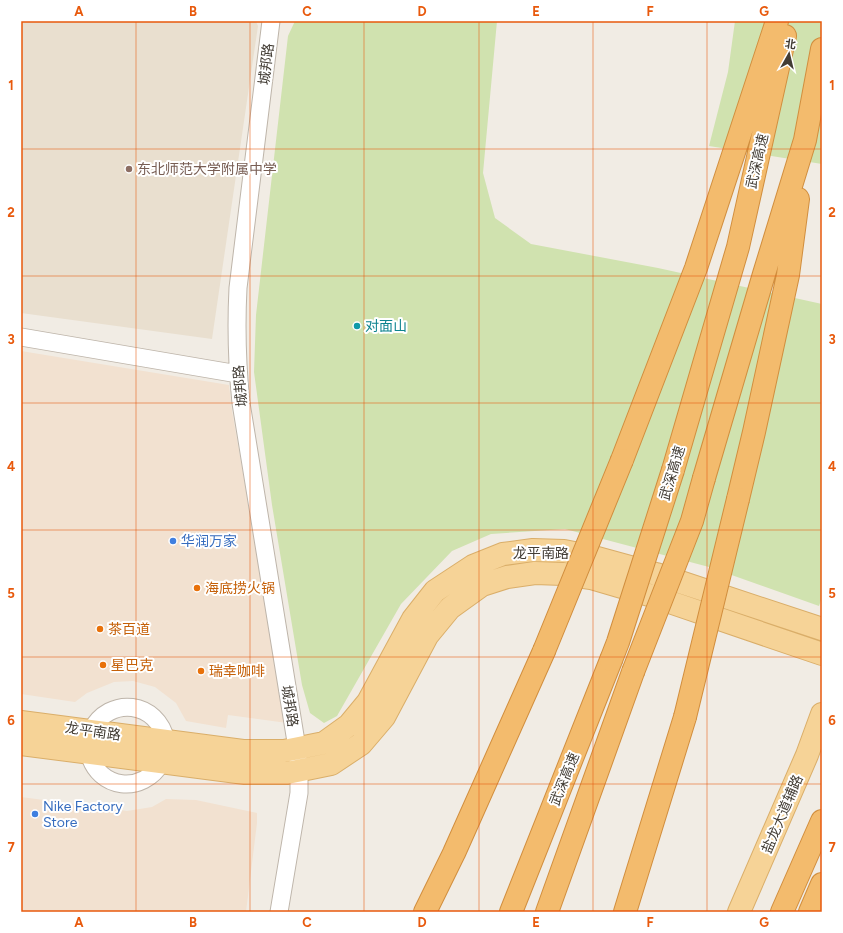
<svg xmlns="http://www.w3.org/2000/svg" width="843" height="933" font-family="Figtree,'Noto Sans SC',sans-serif">
	<style>
		.commercial { fill: #f2e1d0 }
		.education { fill: #e9dfcf }
		.green { fill: #d0e2af }
		.lines { fill: none; stroke-linecap: round; stroke-linejoin: round }
		.minor-casing { stroke: #beb5aa; stroke-width: 19 }
		.major-casing { stroke: #daae69; stroke-width: 24 }
		.highway-casing { stroke: #d18e3e; stroke-width: 24 }
		.minor { stroke: #fff; stroke-width: 17 }
		.major { stroke: #f6d397; stroke-width: 22 }
		.highway { stroke: #f3bb6d; stroke-width: 22 }
		.highway-bridge-casing { stroke: #d18e3e; stroke-width: 24; stroke-linecap: butt }
		.highway-bridge { stroke: #f3bb6d; stroke-width: 22 }
		.grid { fill: none; stroke: #e8590c; stroke-width: 1; stroke-opacity: 0.55 }
		.education-dot { fill: #8d6e63; stroke: #fff; stroke-width: 1.5 }
		.culture-dot { fill: #0f9aa8; stroke: #fff; stroke-width: 1.5 }
		.shop-dot { fill: #3f7fe0; stroke: #fff; stroke-width: 1.5 }
		.food-dot { fill: #e8710a; stroke: #fff; stroke-width: 1.5 }
		.labels { text-anchor: middle; stroke-width: 4; stroke-linejoin: round; paint-order: stroke }
		.street-label { font-size: 14px; fill: #423c34; stroke: #fff }
		.education-label { font-size: 14px; fill: #785e54; stroke: #fff; text-anchor: start }
		.culture-label { font-size: 14px; fill: #0d838f; stroke: #fff; text-anchor: start }
		.shop-label { font-size: 14px; fill: #366cbe; stroke: #fff; text-anchor: start }
		.food-label { font-size: 14px; fill: #c56008; stroke: #fff; text-anchor: start }
		.neatline { fill: none; stroke: #e8590c; stroke-width: 1.5 }
		.grid-label { font-size: 13px; text-anchor: middle; font-weight: bold; fill: #e8590c }
	</style>
	<rect width="100%" height="100%" fill="#f1ece4"/>
	<!-- commercial -->
	<path class="commercial" d="M21 351 229 385 232 411 287 723 228 715 226 728 186 721 176 703 155 687 133 681 114 682 87 693 75 702 21 694Z
		M21 797 127 811 152 807 166 799 196 800 257 813V823L246 912H21Z"/>
	<!-- education -->
	<path class="education" d="M21 21H256L258 26 212 339 21 313Z"/>
	<!-- green -->
	<path class="green" d="M295 21H497L483 173 495 218 531 244 658 268 822 304V597L819 606 709 567 565 529 491 534 452 551 401 604 337 716 324 723 310 713 302 685 272 505 254 372 256 315 288 36Z
		M735 21H822V164L709 146 728 72Z"/>
	<g class="lines">
		<defs>
			<path id="minor" d="M271 21 238 288C236 327 237 364 241 403L297 748 299 770V793L279 912
				M21 337 238 374
				M91 731C109 695 158 701 166 741
				M89 753C98 790 143 795 162 762"/>
			<path id="major" d="M21 722 243 751H284L324 743 349 725 368 702 413 619 435 591 473 566 503 554 533 550 564 551 594 557 656 574 822 629
				M21 744 245 773H287L331 764 361 744 384 717 427 636 450 608 482 585 507 577 535 573 563 574 591 578 649 595 822 654
				M739 912 807 755 822 714"/>
			<path id="highway" d="M622 460 696 268 777 21
				M673 470 738 247 785 36
				M704 478 764 274 805 140 822 49
				M738 499 754 432 788 275 798 199
				M425 912 454 853 544 651
				M511 912 611 660
				M547 912 633 672
				M625 912 685 717
				M782 912 822 821
				M810 912 822 884"/>
		</defs>
		<!-- minor casing -->
		<use href="#minor" class="minor-casing"/>
		<!-- major casing -->
		<use href="#major" class="major-casing"/>
		<!-- highway casing -->
		<use href="#highway" class="highway-casing"/>
		<!-- minor -->
		<use href="#minor" class="minor"/>
		<!-- major -->
		<use href="#major" class="major"/>
		<!-- highway -->
		<use href="#highway" class="highway"/>
		<defs>
			<path id="highway-bridge" d="M544 651 622 460
				M611 660 618 642 673 470
				M633 672 692 521 704 478
				M685 717 738 499"/>
		</defs>
		<!-- highway-bridge casing -->
		<use href="#highway-bridge" class="highway-bridge-casing"/>
		<!-- highway-bridge -->
		<use href="#highway-bridge" class="highway-bridge"/>
	</g>
	<!-- grid -->
	<path class="grid" d="M136 21V912M250 21V912M364 21V912M479 21V912M593 21V912M707 21V912M21 149H822M21 276H822M21 403H822M21 530H822M21 657H822M21 784H822"/>
	<!-- markers -->
	<circle class="education-dot" cx="129" cy="169" r="4"/>
	<circle class="culture-dot" cx="357" cy="326" r="4"/>
	<g class="shop-dot">
		<circle cx="173" cy="541" r="4"/>
		<circle cx="35" cy="814" r="4"/>
	</g>
	<g class="food-dot">
		<circle cx="197" cy="588" r="4"/>
		<circle cx="100" cy="629" r="4"/>
		<circle cx="103" cy="665" r="4"/>
		<circle cx="201" cy="671" r="4"/>
	</g>
	<g class="labels">
		<!-- street labels -->
		<g class="street-label">
			<text transform="translate(266 64) rotate(-83)" y="5">城邦路</text>
			<text transform="translate(757 161) rotate(-77)" y="5">武深高速</text>
			<text transform="translate(240 386) rotate(-95)" y="5">城邦路</text>
			<text transform="translate(672 473) rotate(-73)" y="5">武深高速</text>
			<text x="541" y="558">龙平南路</text>
			<text transform="translate(290 706) rotate(81)" y="5">城邦路</text>
			<text transform="translate(93 731) rotate(8)" y="5">龙平南路</text>
			<text transform="translate(564 779) rotate(-68)" y="5">武深高速</text>
			<text transform="translate(782 814) rotate(-67)" y="5">盐龙大道辅路</text>
		</g>
		<!-- education labels -->
		<g class="education-label">
			<text x="137" y="174">东北师范大学附属中学</text>
		</g>
		<!-- culture labels -->
		<g class="culture-label">
			<text x="365" y="331">对面山</text>
		</g>
		<!-- shop labels -->
		<g class="shop-label">
			<text x="181" y="546">华润万家</text>
			<text x="43" y="811">Nike Factory<tspan x="43" dy="16">Store</tspan></text>
		</g>
		<!-- food labels -->
		<g class="food-label">
			<text x="205" y="593">海底捞火锅</text>
			<text x="108" y="634">茶百道</text>
			<text x="111" y="670">星巴克</text>
			<text x="209" y="676">瑞幸咖啡</text>
		</g>
	</g>
	<!-- border -->
	<rect width="843" height="933" fill="none" stroke="#ffffff" stroke-width="44"/>
	<!-- north arrow -->
	<g transform="translate(789 54) rotate(8)" stroke="#ffffff" stroke-width="3" paint-order="stroke">
	<path d="M0-3L7 15L0 10L-7 15Z" fill="#423c34"/>
	<text y="-6" font-size="11" font-weight="bold" text-anchor="middle" fill="#423c34">北</text>
	</g>
	<rect x="22" y="22" width="799" height="889" class="neatline"/>
	<g class="grid-label">
		<text x="79" y="16">A</text>
		<text x="193" y="16">B</text>
		<text x="307" y="16">C</text>
		<text x="422" y="16">D</text>
		<text x="536" y="16">E</text>
		<text x="650" y="16">F</text>
		<text x="764" y="16">G</text>
		<text x="11" y="90">1</text>
		<text x="832" y="90">1</text>
		<text x="11" y="217">2</text>
		<text x="832" y="217">2</text>
		<text x="11" y="344">3</text>
		<text x="832" y="344">3</text>
		<text x="11" y="471">4</text>
		<text x="832" y="471">4</text>
		<text x="11" y="598">5</text>
		<text x="832" y="598">5</text>
		<text x="11" y="725">6</text>
		<text x="832" y="725">6</text>
		<text x="11" y="852">7</text>
		<text x="832" y="852">7</text>
		<text x="79" y="927">A</text>
		<text x="193" y="927">B</text>
		<text x="307" y="927">C</text>
		<text x="422" y="927">D</text>
		<text x="536" y="927">E</text>
		<text x="650" y="927">F</text>
		<text x="764" y="927">G</text>
	</g>
</svg>
